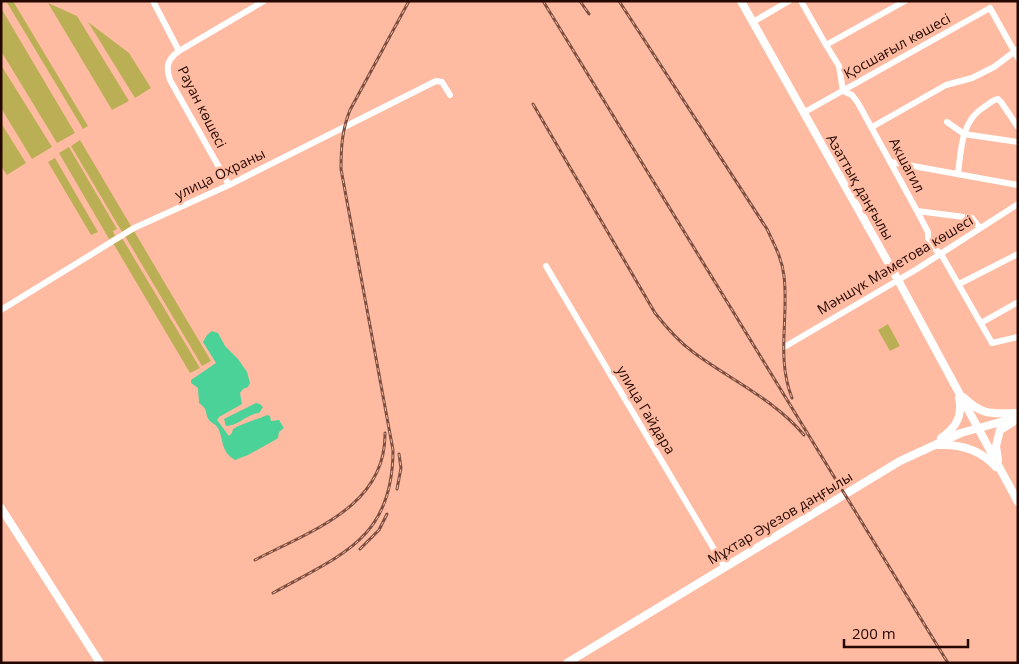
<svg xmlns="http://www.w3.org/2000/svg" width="1019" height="664" font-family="'Open Sans',sans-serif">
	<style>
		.green { fill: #bbaf55 }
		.water { fill: #4ad298 }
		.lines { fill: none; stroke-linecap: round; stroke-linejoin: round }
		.minor { stroke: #fff; stroke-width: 6 }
		.major { stroke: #fff; stroke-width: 8 }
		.rail-casing { stroke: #7c4f41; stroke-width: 3 }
		.rail { stroke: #ffbba2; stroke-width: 1; stroke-dasharray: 4; stroke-linecap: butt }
		.labels { text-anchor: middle; stroke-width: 5; stroke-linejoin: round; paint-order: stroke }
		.street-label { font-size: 14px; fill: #240700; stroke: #ffbba2 }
	</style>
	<rect width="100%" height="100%" fill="#ffbba2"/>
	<!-- green -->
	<path class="green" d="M6 1H13L88 126 83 129Z
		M48 3 77 16 129 101 112 110Z
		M1 8 75 133 57 143 1 51Z
		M88 22 129 53 151 88 135 98Z
		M1 65 52 147 32 159 1 108Z
		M1 123 26 163 7 175 1 166Z
		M80 140 131 226 122 232 71 146Z
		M69 147 117 229 113 231 115 236 109 239 59 153Z
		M55 158 98 232 91 235 48 162Z
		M134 231 211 361 202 366 125 236Z
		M122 238 200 368 190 373 113 243Z
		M888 324 900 346 890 351 878 330Z"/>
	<!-- water -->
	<path class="water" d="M212 331 218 333 225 346 238 359 247 372 250 383 248 387 243 389 240 393 242 404 219 417 217 420 229 436 232 433 233 429C243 423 256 420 267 415L270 416 271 421 279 420 284 428 279 432 278 438 275 440 248 455 235 460C220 451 224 440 218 428 216 424 211 423 209 420 204 412 209 410 199 403L198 388 191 383V380L216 363 203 342 207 335Z
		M256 403 260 404 263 407 259 413C247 414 238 426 226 426L224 419Z"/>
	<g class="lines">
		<!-- minor -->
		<path class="minor" d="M153 1 179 51
			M801 1 826 45 839 66 843 91 852 95 858 103 917 211 928 232V238L935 249 941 254 992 343 1018 337
			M753 22 789 1
			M826 45 905 1
			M803 113 990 8 1018 58
			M947 122 964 134 1018 142
			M872 127 946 85 972 78 994 67 1018 49
			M891 162 1018 185
			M958 174C961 150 961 121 984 107 989 104 992 100 998 99L1001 102 1018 127
			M229 185 170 80C165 66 168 59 179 51L264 1
			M917 211 972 218 980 228
			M546 266 724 566
			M959 284 1018 254
			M1 310 134 228 229 185 436 81 442 82 450 95
			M981 323 1018 302
			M786 346 917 269 1018 204"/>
		<!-- major -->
		<path class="major" d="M741 1 898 280 1018 502
			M963 397C984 417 992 413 1018 413
			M941 438C956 428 963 416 959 398
			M939 445C961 444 981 450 996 467
			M998 460 996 446 1000 430 1013 422
			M1 508 100 663
			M567 663 900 461 961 433 1018 417"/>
		<defs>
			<path id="rail" d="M543 1 948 663
				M580 1 589 14
				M619 1 767 229C774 244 782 258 784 276 789 317 776 358 792 398
				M533 104 655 313C666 327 678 341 693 352 729 379 774 399 804 435
				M397 489 401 468 399 454
				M360 549 379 530 387 514
				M255 560C310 531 386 507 385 433
				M273 593C341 555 393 539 393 450L341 169C341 148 342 130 350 110L409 1"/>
		</defs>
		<!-- rail casing -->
		<use href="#rail" class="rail-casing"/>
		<!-- rail -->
		<use href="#rail" class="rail"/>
	</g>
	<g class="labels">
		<!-- street labels -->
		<g class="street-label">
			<text transform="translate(897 46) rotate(-29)" y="5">Қосшағыл көшесі</text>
			<text transform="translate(202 107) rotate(63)" y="5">Рауан көшесі</text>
			<text transform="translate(907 165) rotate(62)" y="5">Акшагил</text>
			<text transform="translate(220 174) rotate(-26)" y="5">улица Охраны</text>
			<text transform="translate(860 187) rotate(60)" y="5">Азаттық даңғылы</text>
			<text transform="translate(895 265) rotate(-31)" y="5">Мәншүк Мәметова көшесі</text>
			<text transform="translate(646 410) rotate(59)" y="5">улица Гайдара</text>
			<text transform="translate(780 518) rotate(-31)" y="5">Мұхтар Әуезов даңғылы</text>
		</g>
	</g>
	<!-- border -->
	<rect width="1019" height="664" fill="none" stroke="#240700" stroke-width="5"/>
	<!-- scale -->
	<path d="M844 639v8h124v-8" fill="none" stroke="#240700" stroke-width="2.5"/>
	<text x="852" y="639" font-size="15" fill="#240700" stroke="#ffbba2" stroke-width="4" paint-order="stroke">200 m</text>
</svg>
